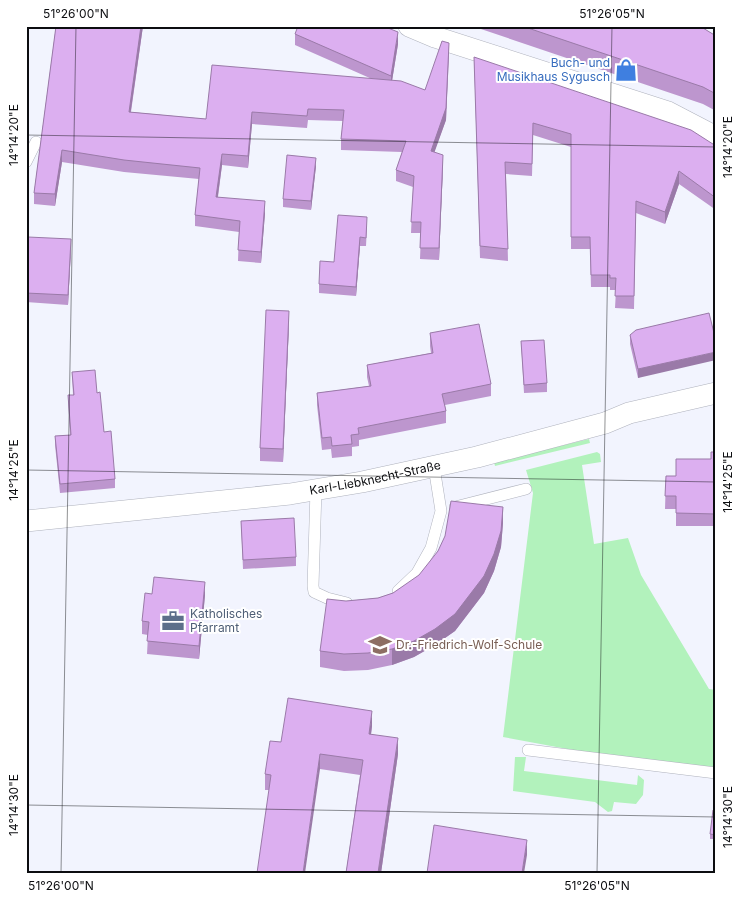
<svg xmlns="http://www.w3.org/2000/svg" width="742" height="899" font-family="Inter,sans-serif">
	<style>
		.green { fill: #b2f2bc }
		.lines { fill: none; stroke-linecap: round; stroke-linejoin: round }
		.service-casing { stroke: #afb2bd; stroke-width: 12 }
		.minor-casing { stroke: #afb2bd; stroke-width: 22 }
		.service { stroke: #fff; stroke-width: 11 }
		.minor { stroke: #fff; stroke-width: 21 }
		.wall { fill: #bd96ce }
		.shaded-wall { fill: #9a7aa8 }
		.building { fill: #dcaff0; stroke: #9a7aa8 }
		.ticks { fill: none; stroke: #0c0d10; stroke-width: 1; stroke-opacity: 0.45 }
		.labels { text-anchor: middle; stroke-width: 4; stroke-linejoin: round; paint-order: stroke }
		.shop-label { font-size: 12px; fill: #366cbe; stroke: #fff; text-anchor: end }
		.street-label { font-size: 12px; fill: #0c0d10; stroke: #fff }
		.service-label { font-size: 12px; fill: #4e5e75; stroke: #fff; text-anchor: start }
		.education-label { font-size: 12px; fill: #785e54; stroke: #fff; text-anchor: start }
		.neatline { fill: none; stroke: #0c0d10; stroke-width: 2 }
		.ticks-label { font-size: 12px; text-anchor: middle; fill: #0c0d10 }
	</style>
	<rect width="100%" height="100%" fill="#f2f4fe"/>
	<!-- green -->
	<path class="green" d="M589 439 590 443 495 466 494 462Z
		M597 452 600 454 601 462 582 465 594 544 628 538 641 575 709 689 716 690V772L659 766 503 737 533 493 526 470Z
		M515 757H526L524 771 637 785 638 775 644 780 643 795 636 804 614 802 612 811 608 812 595 802 513 791Z"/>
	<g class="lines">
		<defs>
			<path id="service" d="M26 162 36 142
				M316 490 313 586 314 592 327 598 347 603
				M455 507 526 489
				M398 591 417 573 431 548 441 511 434 467
				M528 750 716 773"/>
			<g id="minor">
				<path d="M409 26 435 37 668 112 716 137"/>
				<path id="s1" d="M26 521 290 494 362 482 477 457 605 423 629 413 716 393"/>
			</g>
		</defs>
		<!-- service casing -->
		<use href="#service" class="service-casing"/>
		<!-- minor casing -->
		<use href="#minor" class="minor-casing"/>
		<!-- service -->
		<use href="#service" class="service"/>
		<!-- minor -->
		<use href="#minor" class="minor"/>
	</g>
	<!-- wall -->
	<path class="wall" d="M56 26H143L131 112 206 119 372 79 295 45V34L398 44 392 81 425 90 449 55 446 120 434 152 443 166 439 260 420 259 421 233H411L413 187 396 181V170L402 152 341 150V139L343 121 308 120 307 128 252 124 248 168 222 165 218 197 265 213 261 263 238 261 239 232 195 226V215L199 179 124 172 62 162 55 206 34 204V193Z
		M472 26H699L716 36V111L703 104Z
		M474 57 716 146V210L679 184 665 224 636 213 634 309 615 308 616 290H610V287H591L590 249H571V147L533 135 532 176 506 174 508 261 480 258Z
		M316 166 311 210 283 207V199Z
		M367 226 366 246H360L356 296 319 293V284L334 262Z
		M26 249H71L68 305 26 302Z
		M289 324 283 462 260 461V448Z
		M430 333 491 384V396L445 405 446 411V423L359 440V446L352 447V456L332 458 331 449 322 450 317 405V393L369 386 367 377V365L431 353 430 346Z
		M630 335 716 341 638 378 630 344Z
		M521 341 547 383V392L524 393Z
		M72 372 97 393 104 432 115 479V488L60 493 55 445V436L70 435 68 395H73Z
		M716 452V526H676V509H665L666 476H676L711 459Z
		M241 521 296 557V566L243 569Z
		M503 523 501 547 494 571 484 593 455 631 435 645 414 657 392 665 368 670 344 671 320 667V651L346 601 378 598 393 593Z
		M152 594 205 595 199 659 147 654 148 635 142 634V621Z
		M372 726 371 734 398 754 381 873H346L360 775 320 769 269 790H265V774L281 742Z
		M716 811V839H710V834Z"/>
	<!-- shaded-wall -->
	<path class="shaded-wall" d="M141 26H143L129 123V112Z
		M398 32V44L391 87V76Z
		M449 43 446 120 431 162V151Z
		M252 112V124L248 168V156Z
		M62 150V162L55 206V194Z
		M222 154V165L216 209V197Z
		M443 155V166L439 260V248Z
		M316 158V166L311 210V201Z
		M679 171V184L665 224V212Z
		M265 201V213L261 263V252Z
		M360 237V246L356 296V287Z
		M71 239V249L68 305V295Z
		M289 311V324L283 462V449Z
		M716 352V360L638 378V369Z
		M503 507V523L501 547 494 571 484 593 455 631 435 645 414 657 392 665V649Z
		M205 582V595L199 659V646Z
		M372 711V726L369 750V734Z
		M398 738V754L381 873H378Z
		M320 754V769L305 873H303Z
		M527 840V855L524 873H522Z"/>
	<!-- building -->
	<path class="building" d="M56 26H141L129 112 206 119 212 65 401 81 425 90 442 41 449 43 446 108 431 151 443 155 439 248H420L421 222H411L414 176 396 170 406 141 341 139 344 110 308 109 307 116 252 112 248 156 222 154 216 197 265 201 261 252 238 250 240 221 195 215 200 168 124 160 62 150 55 194 34 193Z
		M298 26H383L398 32 391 76 295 34Z
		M522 26H699L703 28 716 36V94L703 87Z
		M474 57 691 130 716 146V198L679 171 665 212 636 201 634 296H615L616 278H610V275H591L590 237H571V134L533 123 532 164 505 162 508 249 480 246Z
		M287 155 316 158 311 201 283 199Z
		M338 215 367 217 366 238 360 237 356 287 319 284 320 261 334 262Z
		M28 237 71 239 68 295 26 293V249Z
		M266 310 289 311 283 449 260 448Z
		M709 313 716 341V352L638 369 630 335 636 330Z
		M479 324 491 384 442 394 446 411 358 428 359 434 351 435 352 444 332 446 331 437 322 438 317 393 371 386 367 365 433 353 430 333Z
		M544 340 547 383 524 385 521 341Z
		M95 370 97 393 100 392 104 432 111 431 115 479 60 484 55 436 71 435 68 395H74L72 372Z
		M711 452H716V514L676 513V496H665L666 476H676V459H711Z
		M451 501 503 507 501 531 494 554 484 576 455 614 435 629 414 641 392 649 368 653 344 654 320 651 327 599 346 601 378 598 393 593 419 575 438 551 445 536Z
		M294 518 296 557 243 560 241 521Z
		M154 577 205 582 199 646 147 641 149 622 142 621 145 593 152 594Z
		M288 698 372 711 369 734 398 738 378 873H346L363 760 320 754 303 873H257L271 775 265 774 270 741 281 742Z
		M713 810 716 811V835L710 834Z
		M434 825 527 840 522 873H427Z"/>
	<!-- ticks -->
	<path class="ticks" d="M26 135 716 147M26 470 716 482M26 805 716 817M61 873 76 26M597 873 612 26"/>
	<!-- icons -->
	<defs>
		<symbol id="shop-bare" viewBox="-9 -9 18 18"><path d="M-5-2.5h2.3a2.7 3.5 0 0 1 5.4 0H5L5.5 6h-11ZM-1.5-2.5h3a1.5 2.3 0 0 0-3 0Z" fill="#3f7fe0" stroke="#fff" stroke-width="2.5" paint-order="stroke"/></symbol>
		<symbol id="office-bare" viewBox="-9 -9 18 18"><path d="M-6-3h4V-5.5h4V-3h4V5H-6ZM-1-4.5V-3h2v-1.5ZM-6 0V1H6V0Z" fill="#5c6f8a" stroke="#fff" stroke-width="2.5" paint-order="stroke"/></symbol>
		<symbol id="school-bare" viewBox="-9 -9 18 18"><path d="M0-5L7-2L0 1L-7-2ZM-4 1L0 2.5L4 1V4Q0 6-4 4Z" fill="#8d6e63" stroke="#fff" stroke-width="2.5" paint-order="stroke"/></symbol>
	</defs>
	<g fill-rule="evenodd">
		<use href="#shop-bare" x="610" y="54" width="32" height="32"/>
		<use href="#office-bare" x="157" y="605" width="32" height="32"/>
		<use href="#school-bare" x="364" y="629" width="32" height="32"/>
	</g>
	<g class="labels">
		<!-- shop labels -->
		<g class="shop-label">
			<text x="610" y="67">Buch- und<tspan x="610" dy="14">Musikhaus Sygusch</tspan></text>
		</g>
		<!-- street labels -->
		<g class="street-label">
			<text dy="4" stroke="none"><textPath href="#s1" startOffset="352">Karl-Liebknecht-Straße</textPath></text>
		</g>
		<!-- service labels -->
		<g class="service-label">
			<text x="190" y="618">Katholisches<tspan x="190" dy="14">Pfarramt</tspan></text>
		</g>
		<!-- education labels -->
		<g class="education-label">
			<text x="396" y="649">Dr.-Friedrich-Wolf-Schule</text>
		</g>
	</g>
	<!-- border -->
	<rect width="742" height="899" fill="none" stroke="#ffffff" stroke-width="55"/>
	<rect x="28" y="28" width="686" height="844" class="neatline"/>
	<g class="ticks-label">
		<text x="76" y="18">51°26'00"N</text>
		<text x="612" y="18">51°26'05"N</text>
		<text transform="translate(14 135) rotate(-90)" y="4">14°14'20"E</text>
		<text transform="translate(728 147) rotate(-90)" y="4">14°14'20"E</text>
		<text transform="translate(14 470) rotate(-90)" y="4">14°14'25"E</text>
		<text transform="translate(728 482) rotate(-90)" y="4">14°14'25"E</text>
		<text transform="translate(14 805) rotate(-90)" y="4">14°14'30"E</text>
		<text transform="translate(728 817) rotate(-90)" y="4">14°14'30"E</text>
		<text x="61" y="890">51°26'00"N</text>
		<text x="597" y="890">51°26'05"N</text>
	</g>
</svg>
